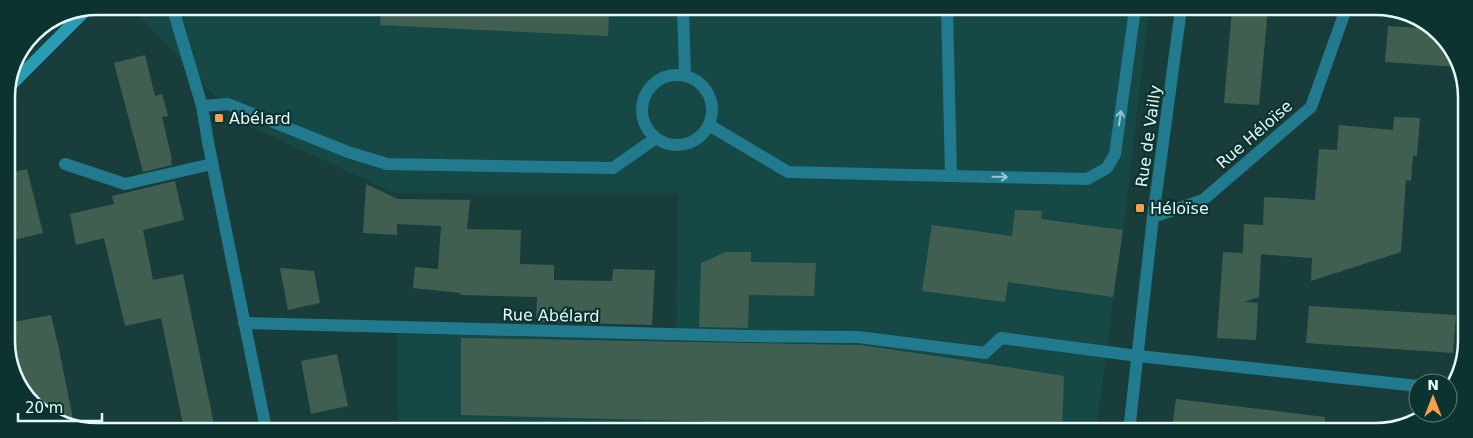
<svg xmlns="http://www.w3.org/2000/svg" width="1473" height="438" font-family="'DejaVu Sans',sans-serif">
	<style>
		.built { fill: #164845 }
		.building { fill: #415f51 }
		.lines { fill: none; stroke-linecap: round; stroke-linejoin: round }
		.lane { stroke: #217a8d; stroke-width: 12 }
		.street { stroke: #217a8d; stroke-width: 12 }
		.secondary { stroke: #2a9bb4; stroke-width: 12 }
		.oneway { stroke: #97c6cd }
		.poi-dot { fill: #f9a04c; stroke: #0d3331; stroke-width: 2 }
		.labels { text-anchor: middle; stroke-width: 4.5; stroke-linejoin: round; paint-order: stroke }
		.poi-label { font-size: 16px; fill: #e5f9f7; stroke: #0d3331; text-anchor: start }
		.street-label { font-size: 16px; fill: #e5f9f7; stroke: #0d3331 }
		.rim { fill: none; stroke: #e5f9f7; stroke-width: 2.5 }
	</style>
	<rect width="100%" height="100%" fill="#193d3b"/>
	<!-- built -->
	<path class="built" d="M130 6 1149 9 1126 207 1096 431 371 429 398 423 397 334 676 338 678 193H395L238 121Z"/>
	<!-- building -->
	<path class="building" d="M381 7H609L608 36 380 25Z
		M1232 9H1268L1259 105 1224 103Z
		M1388 26 1434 29 1440 33 1458 67 1385 62Z
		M145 55 155 96 162 94 168 116 162 117 172 159 171 160 172 165 143 172 114 63Z
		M1394 117 1420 118 1417 156H1413L1411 181 1406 180 1401 252 1311 281 1312 258 1243 253 1244 224 1263 225 1264 197 1315 200 1319 149 1337 150 1339 125 1393 130Z
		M27 169 43 233 13 240 7 219V173Z
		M175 181 184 220 143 230 153 280 183 274 215 429H184L161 318 125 326 104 238 76 245 70 214 114 204 112 196Z
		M366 184 398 199 470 200 467 229 521 230 520 264 554 265V280L612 281 613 269 655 270 652 325 536 322 537 297 460 295V293L413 288 415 267 438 269 441 226 397 224V235L363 233Z
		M1015 210 1042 211 1041 219 1123 230 1113 297 1008 282 1005 302 922 291 932 225 1012 236Z
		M726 252H751V262L816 263 814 296 749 295 748 328 699 327 701 263Z
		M1223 252 1261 254 1259 297 1244 302 1258 303 1256 340 1217 338Z
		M280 268 314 271 320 303 288 310Z
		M1309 306 1456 315 1453 353 1306 343Z
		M51 315 59 349 75 429 33 405 16 373 8 334V323Z
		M461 338 860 345 950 358 1064 376 1062 431 461 415Z
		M337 354 348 406 311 414 301 361Z
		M1176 399 1325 417 1324 431H1201L1172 428Z"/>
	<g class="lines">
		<!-- lane -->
		<path class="lane" d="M683 8 685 75
			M642 110a35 35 0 1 1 70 0a35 35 0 1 1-70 0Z
			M202 106 228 104 348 152 387 164 613 168 656 138
			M709 125 788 172 951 176 947 8
			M65 164 125 184 212 164
			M951 176 1087 179 1107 168 1115 154 1135 9
			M244 323 747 336 858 337 985 353 1001 338 1138 356"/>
		<!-- street -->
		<path class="street" d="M172 6 202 106 208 142 266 429
			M1153 217 1203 200 1311 107 1346 9
			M1138 356 1418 386
			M1129 431 1153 217 1181 9"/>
		<!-- secondary -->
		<path class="secondary" d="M8 88 88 8"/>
	</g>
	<!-- one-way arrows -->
	<defs><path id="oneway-shaft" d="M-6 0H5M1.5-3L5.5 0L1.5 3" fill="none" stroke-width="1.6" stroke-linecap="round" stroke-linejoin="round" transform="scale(1.25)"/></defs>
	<g class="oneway">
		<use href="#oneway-shaft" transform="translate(1120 118) rotate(-82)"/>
		<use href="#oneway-shaft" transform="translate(1000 177) rotate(1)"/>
	</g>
	<!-- markers -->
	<g class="poi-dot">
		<rect x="214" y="113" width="10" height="10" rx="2.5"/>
		<rect x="1135" y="203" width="10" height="10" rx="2.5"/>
	</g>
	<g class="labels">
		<!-- poi labels -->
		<g class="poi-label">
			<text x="229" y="124">Abélard</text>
			<text x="1150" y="214">Héloïse</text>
		</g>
		<!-- street labels -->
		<g class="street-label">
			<text transform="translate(1254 134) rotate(-41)" y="6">Rue Héloïse</text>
			<text transform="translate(1148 136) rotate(-82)" y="6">Rue de Vailly</text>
			<text transform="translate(551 315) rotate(1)" y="6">Rue Abélard</text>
		</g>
	</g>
	<!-- crop -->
	<path d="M0 0H1473V438H0ZM97 15H1376A82 82 0 0 1 1458 97V341A82 82 0 0 1 1376 423H97A82 82 0 0 1 15 341V97A82 82 0 0 1 97 15Z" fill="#0d3331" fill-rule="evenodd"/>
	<path class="rim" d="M97 15H1376A82 82 0 0 1 1458 97V341A82 82 0 0 1 1376 423H97A82 82 0 0 1 15 341V97A82 82 0 0 1 97 15Z"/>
	<!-- north arrow -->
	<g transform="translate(1433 398)"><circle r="24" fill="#0d3331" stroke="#638280"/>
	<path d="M0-4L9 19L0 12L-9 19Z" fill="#f9a04c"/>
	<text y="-8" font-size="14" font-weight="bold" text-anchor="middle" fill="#e5f9f7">N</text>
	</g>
	<!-- scale -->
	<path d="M18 413v8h84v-8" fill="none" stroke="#e5f9f7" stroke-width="2.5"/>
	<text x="25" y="413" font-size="15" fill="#e5f9f7" stroke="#0d3331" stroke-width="4" paint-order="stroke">20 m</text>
</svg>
